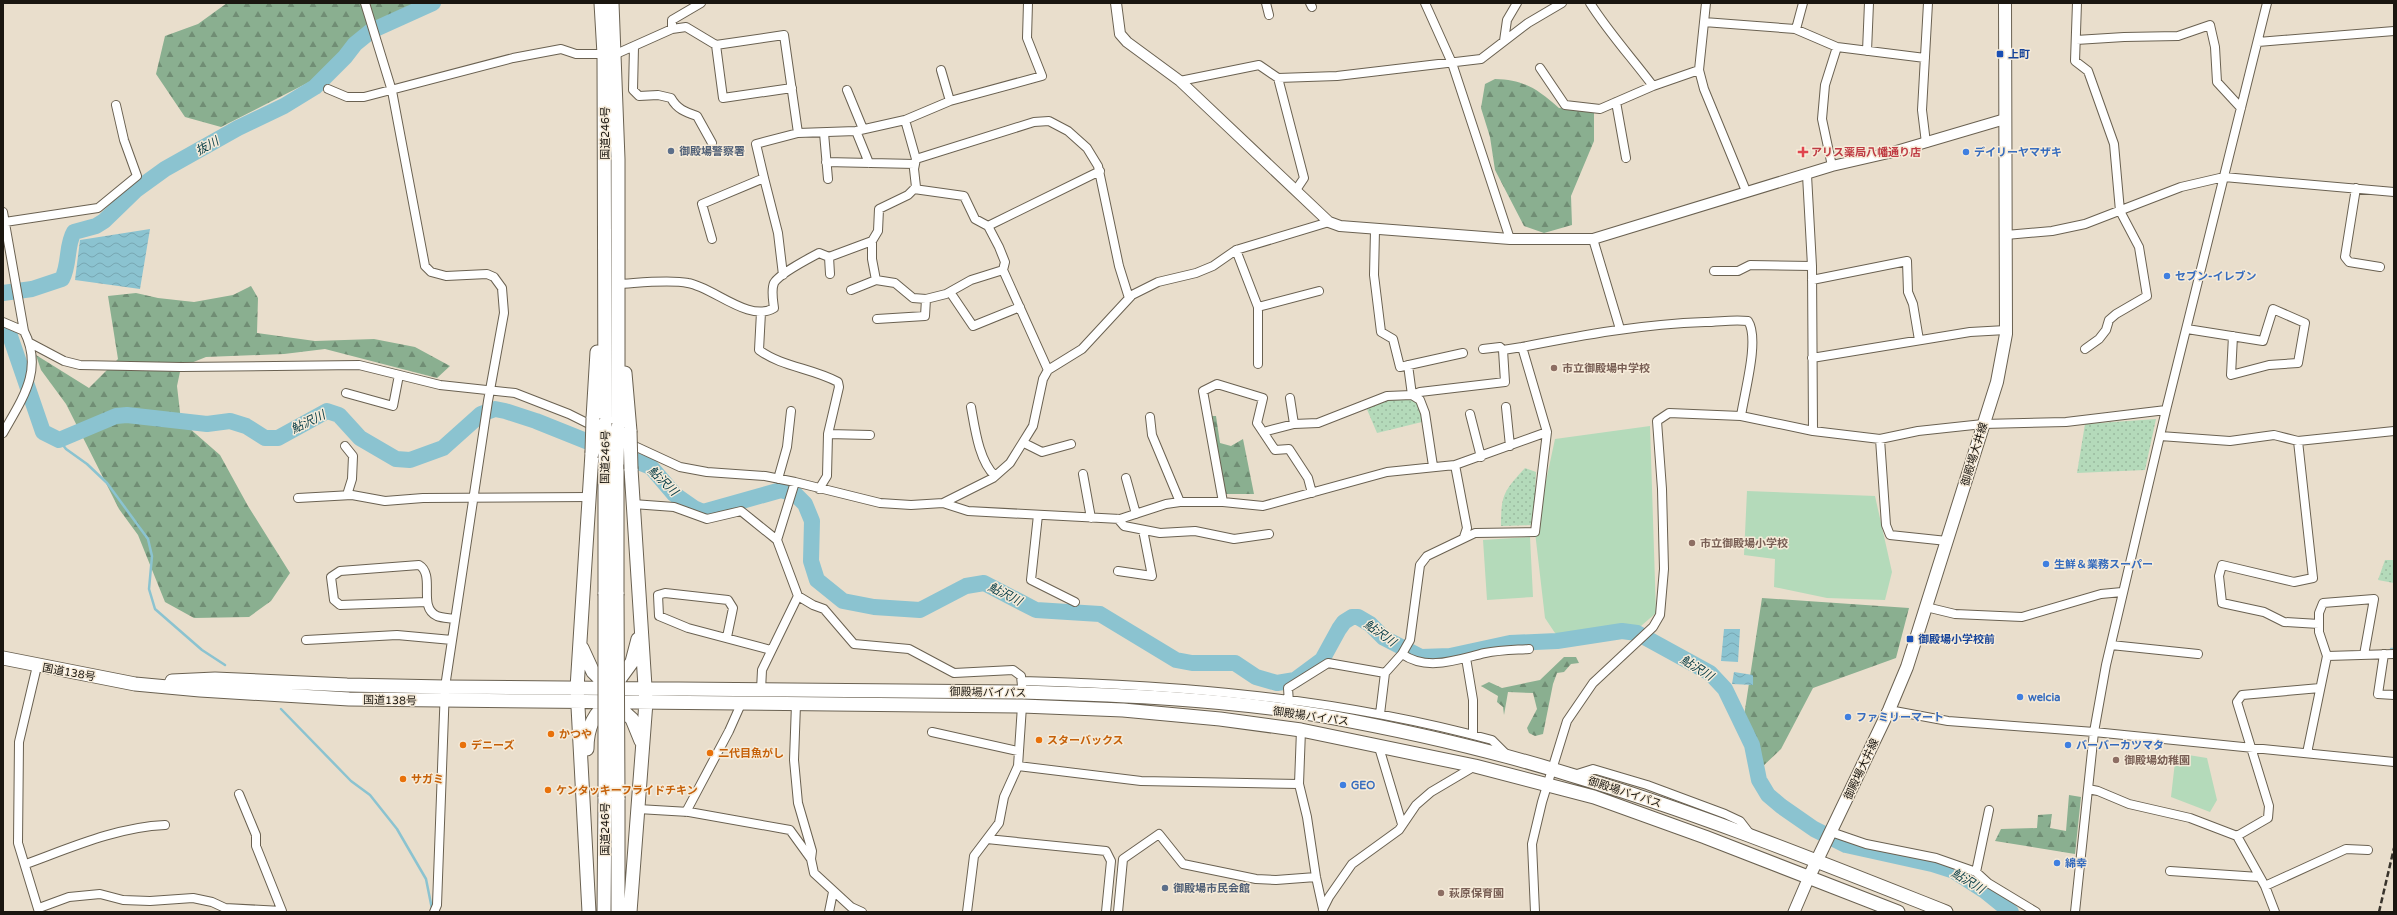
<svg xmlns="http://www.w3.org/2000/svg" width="2397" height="915" font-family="'Varela Round','Noto Sans JP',sans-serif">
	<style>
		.grass { fill: url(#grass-dots) }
		.forest { fill: url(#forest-firs) }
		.garden { fill: #b4daba }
		.water { fill: url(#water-waves) }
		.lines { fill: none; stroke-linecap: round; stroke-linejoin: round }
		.stream { stroke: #8bc3d0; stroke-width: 2.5 }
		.river { stroke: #8bc3d0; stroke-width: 16 }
		.minor-casing { stroke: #6a6151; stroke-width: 10 }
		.tertiary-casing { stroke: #6a6151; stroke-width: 12 }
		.secondary-casing { stroke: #6a6151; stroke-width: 13 }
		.primary-casing { stroke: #6a6151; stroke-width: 14 }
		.trunk-casing { stroke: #6a6151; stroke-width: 15 }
		.minor { stroke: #fff; stroke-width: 8 }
		.tertiary { stroke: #fff; stroke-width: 10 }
		.secondary { stroke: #fff; stroke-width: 11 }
		.primary { stroke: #fff; stroke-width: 12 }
		.trunk { stroke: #fff; stroke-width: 13 }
		.rail { stroke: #38332b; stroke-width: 2.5; stroke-dasharray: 6 3; stroke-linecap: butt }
		.trunk-bridge-casing { stroke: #6a6151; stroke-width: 15; stroke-linecap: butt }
		.trunk-bridge { stroke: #fff; stroke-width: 13 }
		.transit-dot { fill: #1a4fb4; stroke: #f6ebd9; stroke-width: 1.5 }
		.service-dot { fill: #5c6f8a; stroke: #f6ebd9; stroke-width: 1.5 }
		.health-dot { fill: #e0444e; stroke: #f6ebd9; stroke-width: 1.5 }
		.shop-dot { fill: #3f7fe0; stroke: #f6ebd9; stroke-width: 1.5 }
		.education-dot { fill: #8d6e63; stroke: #f6ebd9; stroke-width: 1.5 }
		.food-dot { fill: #e8710a; stroke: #f6ebd9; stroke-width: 1.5 }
		.labels { text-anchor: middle; stroke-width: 3; stroke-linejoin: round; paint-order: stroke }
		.transit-label { font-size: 11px; font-weight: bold; fill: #164399; stroke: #f6ebd9; text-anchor: start }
		.street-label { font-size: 11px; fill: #1a1610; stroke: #f6ebd9 }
		.service-label { font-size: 11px; font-weight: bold; fill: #4e5e75; stroke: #f6ebd9; text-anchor: start }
		.health-label { font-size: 11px; font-weight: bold; fill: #be3a42; stroke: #f6ebd9; text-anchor: start }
		.shop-label { font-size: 11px; font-weight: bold; fill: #366cbe; stroke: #f6ebd9; text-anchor: start }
		.education-label { font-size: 11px; font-weight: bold; fill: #785e54; stroke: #f6ebd9; text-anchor: start }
		.food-label { font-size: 11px; font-weight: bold; fill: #c56008; stroke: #f6ebd9; text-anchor: start }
		.water-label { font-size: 12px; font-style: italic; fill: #0c414a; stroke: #f6ebd9 }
	</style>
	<defs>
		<pattern id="grass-dots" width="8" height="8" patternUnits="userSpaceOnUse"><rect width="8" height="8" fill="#b4daba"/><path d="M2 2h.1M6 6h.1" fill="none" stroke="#9aba9f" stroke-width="1.8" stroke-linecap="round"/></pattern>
		<pattern id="forest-firs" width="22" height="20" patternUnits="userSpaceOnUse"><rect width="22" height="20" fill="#8aaf90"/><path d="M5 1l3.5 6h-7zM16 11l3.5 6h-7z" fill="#708d74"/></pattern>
		<pattern id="water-waves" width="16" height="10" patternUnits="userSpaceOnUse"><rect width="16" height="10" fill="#8bc3d0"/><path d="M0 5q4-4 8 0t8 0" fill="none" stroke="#77a7b2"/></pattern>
	</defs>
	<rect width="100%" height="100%" fill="#e9decc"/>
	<!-- grass -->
	<path class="grass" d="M1414 396 1423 415 1422 422 1377 433 1366 407 1390 398Z
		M2156 419 2145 470 2077 473 2085 424Z
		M1525 468 1536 472 1534 525 1501 526C1501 494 1504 491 1525 468Z
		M2385 560H2394V583L2378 580Z"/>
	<!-- forest -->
	<path class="forest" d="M227 3H424L321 76 221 127 185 117 156 74 165 36 198 24Z
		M1495 79C1525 80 1537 89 1559 108L1594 110V141L1571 196 1572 225 1544 233 1524 226 1495 170 1490 137 1481 108 1485 84Z
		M251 286 258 298 257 333 315 341 374 339 415 347 450 366 437 378 325 349 284 354 206 357 181 367 177 386 181 421 220 455 248 506 290 573 271 601 249 617 194 618 165 602 138 535 119 509 66 404 41 370 36 355 89 388 118 359 108 296 136 293 158 298 194 302 233 295Z
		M1210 416H1216L1220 443 1231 446 1243 439 1254 494H1225Z
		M1762 598 1909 608 1896 658 1813 688 1781 749 1761 768 1744 716Z
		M1564 657H1576L1579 663 1571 664 1564 672 1557 673 1553 684 1543 734 1535 736 1529 733 1527 728 1537 709 1533 693 1508 692 1504 715 1503 707 1497 702 1498 696 1481 686 1489 682 1502 688 1540 680Z
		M2069 795 2081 797 2075 854 1995 841 2001 829 2037 828 2038 815 2052 814 2050 828 2066 831Z"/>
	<!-- garden -->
	<path class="garden" d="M1650 426 1656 613 1641 626 1557 636 1545 618 1535 532 1555 439Z
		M1747 491 1875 496 1892 572 1885 600 1827 598 1774 587 1775 559 1744 555Z
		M1530 537 1533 597 1487 600 1483 540Z
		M2176 753 2207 758 2217 800 2210 812 2171 797Z"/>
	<!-- water -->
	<path class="water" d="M150 229 140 289 75 280 80 240Z
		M1724 629H1740L1738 662 1721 661Z
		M1734 672 1753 675V685L1732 684Z"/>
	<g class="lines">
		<!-- stream -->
		<path class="stream" d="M59 440 66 449 87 464 107 483 148 539 152 556 149 589 155 609 202 650 225 665
			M2391 649H2394
			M281 709 351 781 370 795 397 829 426 879 432 909"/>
		<!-- river -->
		<path class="river" d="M3 293 32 289 62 279C70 264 66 245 74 232L96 226 104 221 136 190 165 169 238 128 284 106 315 87 345 57 355 44 371 31 433 3
			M3 334 10 336 43 432 59 440 116 416 127 415 207 424 230 421 246 426 265 438H278L327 411 339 415 360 438 396 459 410 460 443 448 481 414 495 409 505 411 536 421 651 467 674 494 694 508 703 512 781 490 795 494 805 504 812 521 811 561 817 580 843 601 874 607 920 610 966 586 984 583 1036 610 1100 614 1176 660 1192 663H1235L1256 677 1277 683 1295 680 1322 660 1339 629 1344 622 1352 617H1358L1370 624 1384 638 1421 657 1450 656 1510 643 1557 641 1622 631 1637 633 1710 673 1725 689 1752 745 1759 780 1768 795 1781 806 1814 829 1846 845 1932 864 1954 871 1985 891 2011 912"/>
		<defs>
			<path id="minor" d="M365 3 392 91 425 266 431 272 446 276 487 274 494 277 502 288 504 313 488 401 445 687 437 905 434 912
				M1266 3 1269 15
				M1310 3 1312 7
				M1425 3 1452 63 1510 239
				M1590 3C1609 33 1632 58 1653 86L1699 70
				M1706 3 1699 70 1704 89 1746 191
				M2077 3 2075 61 2088 71 2114 144 2120 211 2139 247 2147 296 2116 314 2109 320 2106 330 2099 339 2085 349
				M1704 22 1795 29 1837 47 1925 58
				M672 29V20L701 3
				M1796 29 1803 3
				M2076 40 2124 37 2178 36 2210 25 2215 47 2217 82 2241 108
				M1504 41 1507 20 1517 3
				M2258 42 2394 31
				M716 45 784 35 798 133 856 131 905 120 950 101 941 70
				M634 47 633 90 639 96 658 95 671 98C677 109 685 112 697 116L712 143
				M1867 51 1869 3
				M1540 68 1565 105 1600 109 1653 86
				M1278 78 1304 178 1296 190
				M1180 81 1259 65 1278 78 1337 76 1481 59 1528 23 1562 3
				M328 89 347 97H364L513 58 561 49 576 54H616L672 29 686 27 716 45 723 98 792 88
				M847 90 863 129
				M950 101 1042 76 1027 38 1028 3
				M1616 102 1626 158
				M856 131 869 163
				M824 133 828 179
				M1926 143 1922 110 1928 3
				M916 159 1034 122 1049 121 1068 131 1087 148 1098 166 1119 266 1129 298
				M826 162 915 164
				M1832 166 1822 119 1825 85 1837 47
				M1807 175 1812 266 1813 431
				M764 178 778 233 783 275
				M2356 188 2345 257 2349 262 2380 267
				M914 189 964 196 975 219 988 226 999 247 1005 262 1003 270 1048 370
				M3 212 24 331C44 370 22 399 3 433
				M5 222 98 208 137 176 124 140 116 105
				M988 226 1100 171
				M1375 230 1374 275 1381 332 1393 339 1400 367 1463 353
				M2006 235 2052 231 2085 224 2181 187 2224 177 2394 192
				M712 239 702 204 764 178 756 144 798 133
				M1593 239 1620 329
				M872 241 878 231 879 209 908 195 916 187 914 169 916 159 905 120
				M1236 250 1258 307V364
				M829 257 830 274
				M1714 271H1738L1750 265 1812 266
				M1812 280 1907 261 1908 292 1913 304 1919 340
				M617 284C638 283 669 279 688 283 713 287 749 323 774 308 773 300 771 290 774 283 780 273 808 259 819 253L829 257 872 241V259L876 280 895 283 913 298 926 299 946 294 971 280 1003 270
				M851 290 876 280
				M950 292 973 326 1020 307
				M1258 307 1319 291
				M761 312 759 350C782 367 812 368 838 382L839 387 828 434 827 476 819 489
				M877 319 925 316 926 299
				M3 322 24 331
				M2187 329 2263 341 2273 309 2305 323 2298 363 2269 365 2231 375 2233 336
				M30 343 64 361 80 365 181 367 359 365 440 385 515 393 569 414 595 427
				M1483 349 1500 347 1503 350
				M1812 358 1970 332 2006 330
				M1408 365 1412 395 1420 392 1505 382 1503 350 1522 347
				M346 393 393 406 399 375
				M1290 398 1294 424
				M971 407C975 429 979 461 995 476
				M1506 407 1510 446
				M1470 414 1481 457
				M1150 417 1152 435 1180 502
				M1263 432 1294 424 1318 423 1387 396 1412 395 1420 400 1425 413 1433 466
				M828 434 870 435
				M2160 436 2230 441 2274 435 2298 441 2394 431
				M1880 439 1886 525 1890 535 1947 541
				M2298 441 2313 578 2294 582 2222 565 2219 576 2222 603 2264 612 2284 622 2319 624
				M628 443 680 467 707 472 765 476 795 482 880 503 911 505 943 503 993 478 1010 463 1033 426 1043 379 1048 370 1082 349 1132 295 1158 282 1196 273 1213 266 1236 250 1329 222
				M1024 443 1042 452 1071 444
				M345 446 353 456 352 479 347 495
				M1455 465 1467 528 1464 537
				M1083 474 1091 518
				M1126 478 1136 514
				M778 479 787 447 791 411
				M298 498 352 495 385 501 423 498 590 497
				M1223 502 1203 391 1217 384 1263 398 1257 423 1275 450 1289 449 1308 478 1312 493
				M943 503 968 511 1120 519 1166 504 1180 502H1223L1263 506 1387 472 1455 465 1547 432
				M633 504 674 507 707 519 741 511 777 540
				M1038 515 1031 580 1075 602
				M1118 519 1124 526 1160 533 1195 531 1234 539 1269 534
				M1118 571 1152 576 1143 530
				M798 596 813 605 824 609 854 644 909 649 954 673 1013 670 1021 676 1022 686
				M427 602 340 605 334 600 331 577 340 571 419 565C436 575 417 607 437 616 442 618 450 618 455 619
				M1926 607 1955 614 2022 617 2101 594 2122 592
				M727 637 733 608 728 600 665 593 658 595 659 616 688 628 771 650
				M306 640 397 635 452 640
				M2111 645 2198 654
				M1402 654C1428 672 1458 659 1485 653 1500 650 1514 650 1529 649
				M2384 654 2378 694 2394 695
				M2327 656 2394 654
				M1466 658 1473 700V735
				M37 666 19 742 18 843 39 912
				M1022 681C1182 685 1337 698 1492 740L1508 756
				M761 690 762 670 798 596 777 540 795 482
				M1289 703 1288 688 1328 663 1385 673
				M796 704 794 760 798 803 812 851 811 859
				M1889 710 1948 721 2094 732 2394 762
				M1380 714 1385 673 1402 654 1410 640 1420 565 1427 556 1475 533 1535 532 1547 432 1522 347C1583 335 1643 324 1705 322 1719 322 1733 319 1748 321 1760 339 1744 394 1741 416
				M1301 730 1299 784 1307 817 1316 877 1323 909
				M932 732 1018 751
				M1378 744 1402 824
				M2307 753 2327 656 2319 632V613L2323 603 2374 599 2364 655
				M1018 766 1141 781 1299 784
				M1574 775 1593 769 1647 785 1725 814 1740 821 1750 834
				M2088 789 2098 791 2129 804 2190 818 2237 836 2265 886 2275 912
				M638 809 689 812 790 830 811 859 814 873 851 907 862 912
				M686 812 729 731 741 704
				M1831 832 1866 844 1936 858 1976 872 1988 883 2036 912
				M2237 836 2268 818 2269 806 2237 702 2242 695 2320 688
				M987 839 1106 851 1111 861 1106 912
				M26 864C70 848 117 827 165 825
				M2170 871 2259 877
				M1976 872 1989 810
				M2265 886 2346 849 2368 850
				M39 908 69 897 100 894 123 900 150 901 193 898 212 902 225 908 282 911 256 846V835L239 794
				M1323 909 1329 897 1352 864 1399 830 1416 805 1431 792 1475 766
				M829 912 833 892
				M967 912 974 856 999 823 1004 797 1018 766 1022 706
				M1118 912 1123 859 1159 834 1183 864 1256 879 1276 880 1316 877
				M1535 912 1532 844 1542 802 1567 721 1593 683 1653 627 1660 615 1664 569 1662 489 1657 421 1669 413 1741 416 1813 431 1880 439 1918 431 1983 424 2066 422 2166 410
				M2075 912 2094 732 2106 665 2166 410 2267 3"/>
			<path id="tertiary" d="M1116 3 1120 34 1127 42 1180 81 1329 222 1340 226 1510 239H1593L1832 166 1893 152 2005 119"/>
			<path id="secondary" d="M1794 912 1809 877"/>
			<path id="primary" d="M1809 877 1889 710 1907 667 1997 382 2006 334 2005 3"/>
			<path id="trunk" d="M601 3 604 54 605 423
				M612 3 618 159V427
				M625 373 630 431
				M593 418 597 352
				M605 458V594
				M617 463V594
				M582 648 593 672 611 690
				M3 658 135 684 200 690 349 699 1022 706 1123 710 1220 719 1301 730 1475 766 1594 797 1705 837 1898 912
				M172 681 215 679 347 685 445 687 1022 692C1122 695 1225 699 1324 716 1407 731 1491 750 1571 775 1699 813 1822 863 1946 912
				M613 688 632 662 638 639
				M611 700 632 719 641 741
				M587 749C587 727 594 712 612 700
				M589 912 577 688 592 453
				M604 912 605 797
				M618 912V798
				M630 912 646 702 631 469"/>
		</defs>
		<!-- minor casing -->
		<use href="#minor" class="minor-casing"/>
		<!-- tertiary casing -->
		<use href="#tertiary" class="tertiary-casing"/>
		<!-- secondary casing -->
		<use href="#secondary" class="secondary-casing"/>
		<!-- primary casing -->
		<use href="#primary" class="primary-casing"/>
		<!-- trunk casing -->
		<use href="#trunk" class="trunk-casing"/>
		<!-- minor -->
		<use href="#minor" class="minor"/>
		<!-- tertiary -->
		<use href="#tertiary" class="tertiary"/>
		<!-- secondary -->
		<use href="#secondary" class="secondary"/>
		<!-- primary -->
		<use href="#primary" class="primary"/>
		<!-- trunk -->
		<use href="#trunk" class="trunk"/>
		<!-- rail -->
		<path class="rail" d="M2379 912 2394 848"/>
		<defs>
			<path id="trunk-bridge" d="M630 431 631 469
				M592 453 593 418
				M605 458V423
				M617 463 618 427
				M617 594 618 798
				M605 797V594"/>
		</defs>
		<!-- trunk-bridge casing -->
		<use href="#trunk-bridge" class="trunk-bridge-casing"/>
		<!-- trunk-bridge -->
		<use href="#trunk-bridge" class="trunk-bridge"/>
	</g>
	<!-- markers -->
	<g class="transit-dot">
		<rect x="1996" y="50" width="8" height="8" rx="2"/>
		<rect x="1906" y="635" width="8" height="8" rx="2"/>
	</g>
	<g class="service-dot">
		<circle cx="671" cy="151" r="4"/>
		<circle cx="1165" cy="888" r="4"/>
	</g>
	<path class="health-dot" d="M1801 146h4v4h4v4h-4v4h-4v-4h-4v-4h4z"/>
	<g class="shop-dot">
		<circle cx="1966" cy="152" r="4"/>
		<circle cx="2167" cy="276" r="4"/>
		<circle cx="2046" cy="564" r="4"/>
		<circle cx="2020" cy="697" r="4"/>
		<circle cx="1848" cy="717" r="4"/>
		<circle cx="2068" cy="745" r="4"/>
		<circle cx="1343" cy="785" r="4"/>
		<circle cx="2057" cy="863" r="4"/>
	</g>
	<g class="education-dot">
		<circle cx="1554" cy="368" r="4"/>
		<circle cx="1692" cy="543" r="4"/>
		<circle cx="2116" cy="760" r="4"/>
		<circle cx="1441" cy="893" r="4"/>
	</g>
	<g class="food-dot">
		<circle cx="551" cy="734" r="4"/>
		<circle cx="1039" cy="740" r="4"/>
		<circle cx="463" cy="745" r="4"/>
		<circle cx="710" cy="753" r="4"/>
		<circle cx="403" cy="779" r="4"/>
		<circle cx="548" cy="790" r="4"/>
	</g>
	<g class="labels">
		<!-- transit labels -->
		<g class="transit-label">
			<text x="2008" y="58">上町</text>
			<text x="1918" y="643">御殿場小学校前</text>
		</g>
		<!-- street labels -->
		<g class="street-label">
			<text transform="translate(605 133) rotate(-90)" y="4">国道246号</text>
			<text transform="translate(1974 454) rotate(-73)" y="4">御殿場大井線</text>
			<text transform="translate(605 457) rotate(-89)" y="4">国道246号</text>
			<text transform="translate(69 672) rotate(10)" y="4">国道138号</text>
			<text transform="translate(988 692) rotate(1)" y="4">御殿場バイパス</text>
			<text transform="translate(390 700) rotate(1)" y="4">国道138号</text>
			<text transform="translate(1311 716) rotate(8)" y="4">御殿場バイパス</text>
			<text transform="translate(1861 769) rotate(-65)" y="4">御殿場大井線</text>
			<text transform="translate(1625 792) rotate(18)" y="4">御殿場バイパス</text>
			<text transform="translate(605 829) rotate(-90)" y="4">国道246号</text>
		</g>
		<!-- service labels -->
		<g class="service-label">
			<text x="679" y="155">御殿場警察署</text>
			<text x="1173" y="892">御殿場市民会館</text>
		</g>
		<!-- health labels -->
		<g class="health-label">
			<text x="1811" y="156">アリス薬局八幡通り店</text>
		</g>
		<!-- shop labels -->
		<g class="shop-label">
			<text x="1974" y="156">デイリーヤマザキ</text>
			<text x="2175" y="280">セブン-イレブン</text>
			<text x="2054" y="568">生鮮＆業務スーパー</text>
			<text x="2028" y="701">welcia</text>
			<text x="1856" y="721">ファミリーマート</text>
			<text x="2076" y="749">バーバーカツマタ</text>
			<text x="1351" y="789">GEO</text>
			<text x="2065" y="867">綿幸</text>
		</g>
		<!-- education labels -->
		<g class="education-label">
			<text x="1562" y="372">市立御殿場中学校</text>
			<text x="1700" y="547">市立御殿場小学校</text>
			<text x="2124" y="764">御殿場幼稚園</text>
			<text x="1449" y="897">萩原保育園</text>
		</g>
		<!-- food labels -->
		<g class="food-label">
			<text x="559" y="738">かつや</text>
			<text x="1047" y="744">スターバックス</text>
			<text x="471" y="749">デニーズ</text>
			<text x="718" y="757">二代目魚がし</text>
			<text x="411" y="783">サガミ</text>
			<text x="556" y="794">ケンタッキーフライドチキン</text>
		</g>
		<!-- water labels -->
		<g class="water-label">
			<text transform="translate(207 146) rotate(-29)" y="4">抜川</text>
			<text transform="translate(308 422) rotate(-26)" y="4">鮎沢川</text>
			<text transform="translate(663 481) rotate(44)" y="4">鮎沢川</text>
			<text transform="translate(1005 594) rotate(27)" y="4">鮎沢川</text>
			<text transform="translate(1380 633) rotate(35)" y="4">鮎沢川</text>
			<text transform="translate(1697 668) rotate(32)" y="4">鮎沢川</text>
			<text transform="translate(1968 881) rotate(31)" y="4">鮎沢川</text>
		</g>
	</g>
	<!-- border -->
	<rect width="2397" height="915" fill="none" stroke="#1a1610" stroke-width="8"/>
</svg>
